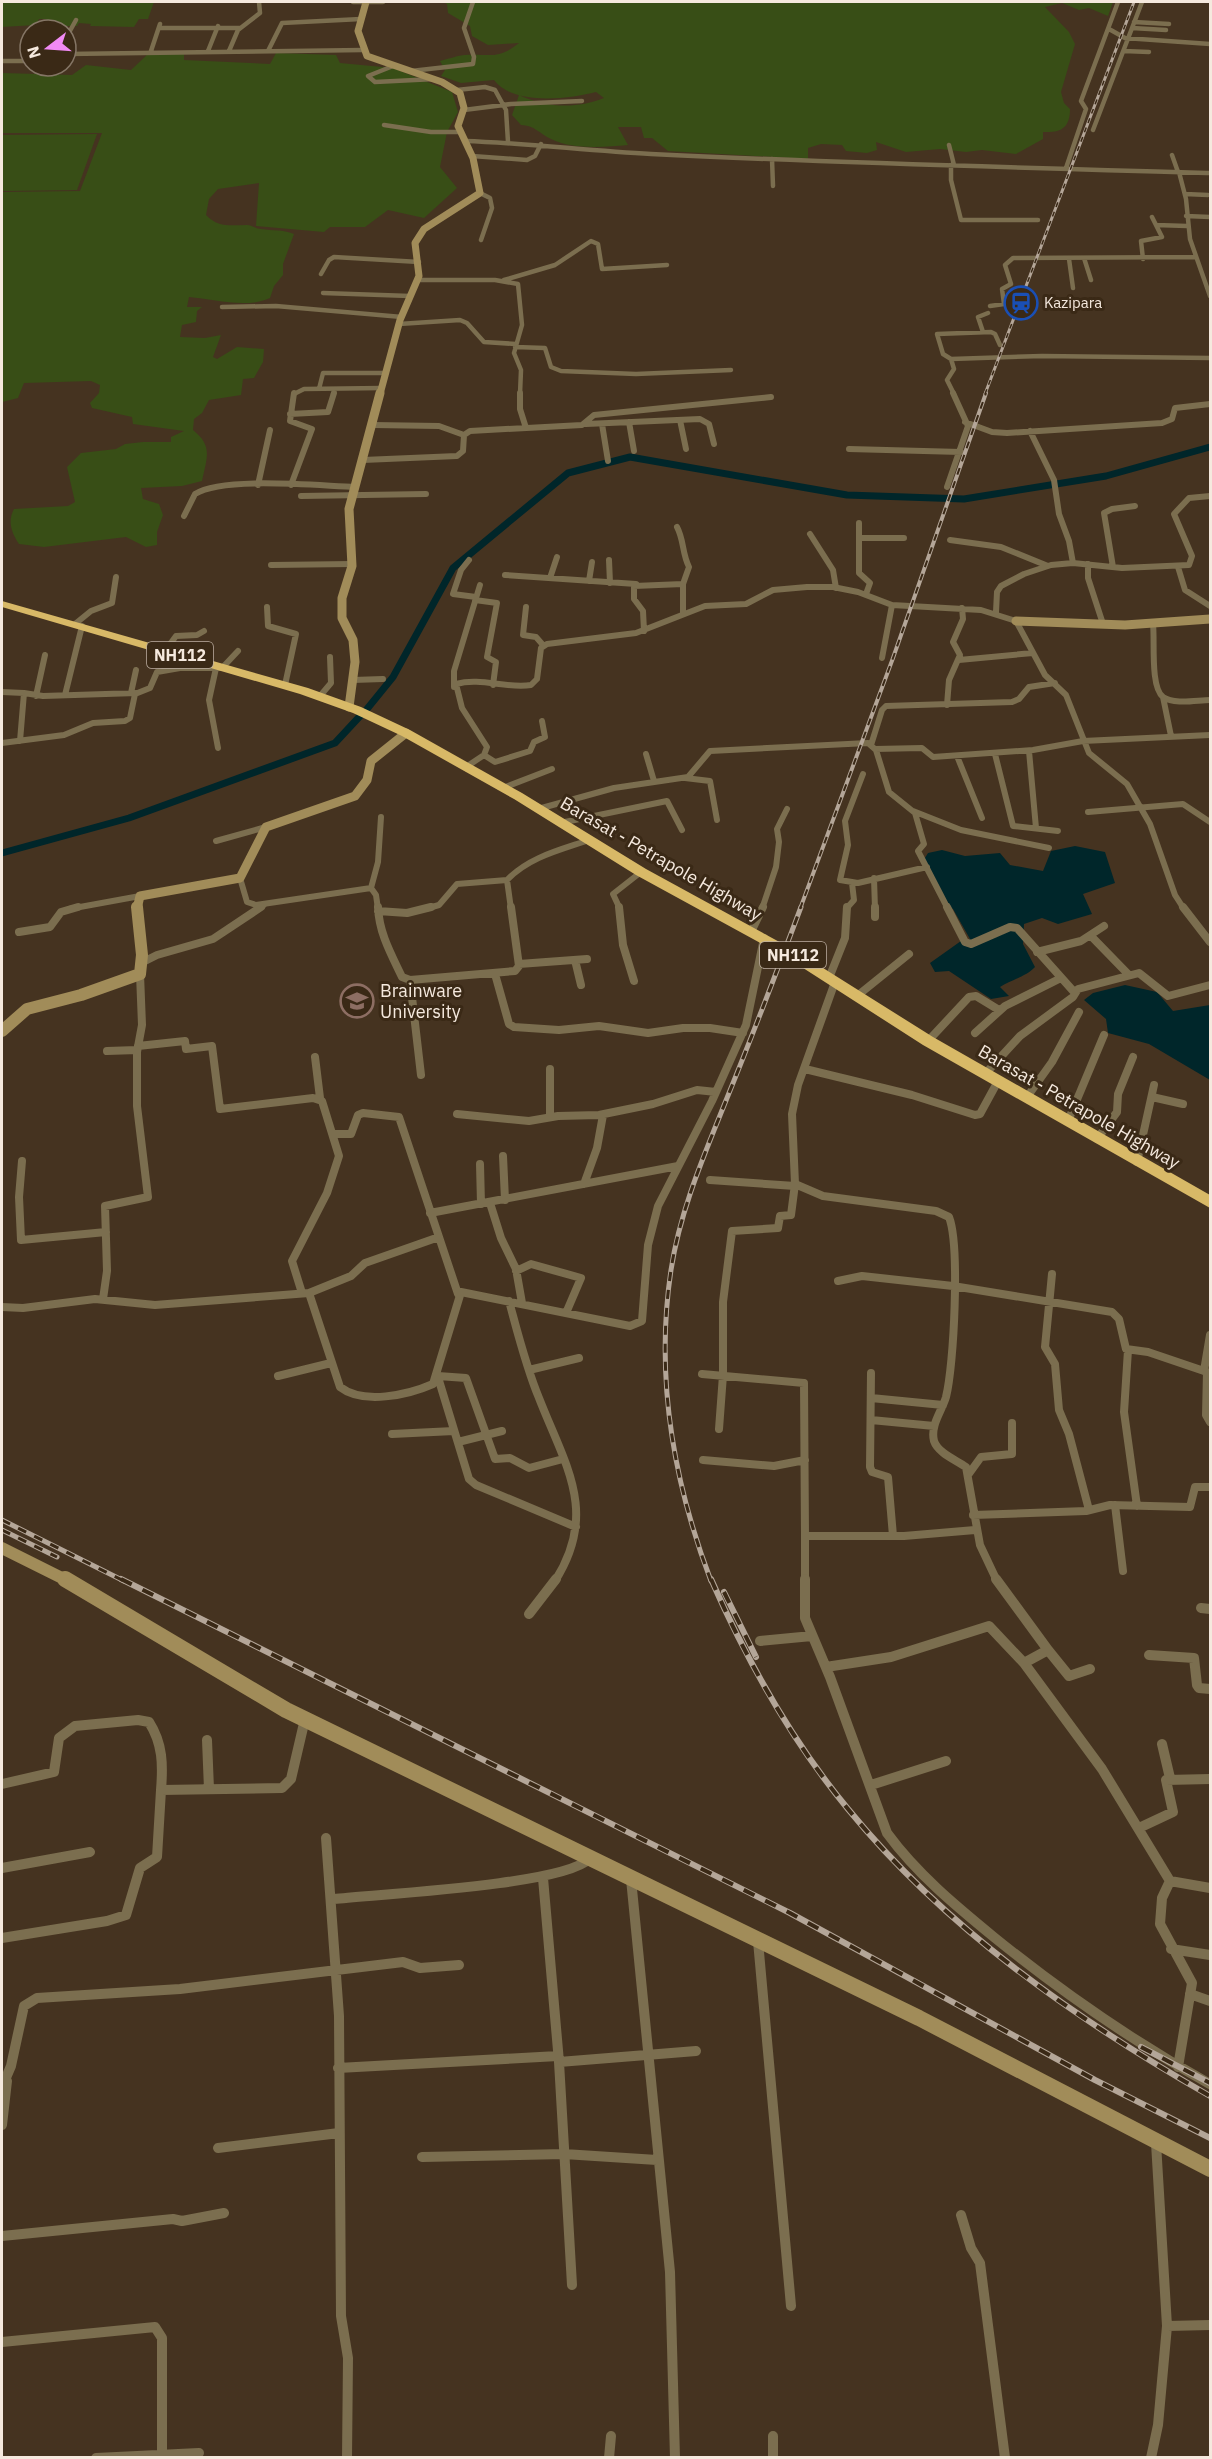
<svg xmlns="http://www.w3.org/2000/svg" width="1212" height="2459" font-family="'IBM Plex Sans',sans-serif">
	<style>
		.green { fill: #384e16 }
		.water { fill: #00262a }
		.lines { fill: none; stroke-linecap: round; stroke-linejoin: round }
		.canal { stroke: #00262a; stroke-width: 7 }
		.street-far3 { stroke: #7b6e4f; stroke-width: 4.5 }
		.street-far2 { stroke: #7b6e4f; stroke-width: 6 }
		.street-far1 { stroke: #7b6e4f; stroke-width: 8 }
		.street { stroke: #7b6e4f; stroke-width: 10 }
		.secondary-far3 { stroke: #a18c59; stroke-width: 7 }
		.secondary-far2 { stroke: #a18c59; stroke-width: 9 }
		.secondary-far1 { stroke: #a18c59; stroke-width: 12 }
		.secondary { stroke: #a18c59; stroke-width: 16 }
		.highway { fill: #d8b967; fill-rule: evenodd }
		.rail-far3-casing { stroke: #b4a698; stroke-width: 3 }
		.rail-far2-casing { stroke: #b4a698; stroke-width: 4 }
		.rail-far1-casing { stroke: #b4a698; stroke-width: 5 }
		.rail-casing { stroke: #b4a698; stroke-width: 6 }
		.rail-far3 { stroke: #3a2916; stroke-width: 1.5; stroke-dasharray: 5; stroke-linecap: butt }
		.rail-far2 { stroke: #3a2916; stroke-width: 2; stroke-dasharray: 7; stroke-linecap: butt }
		.rail-far1 { stroke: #3a2916; stroke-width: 3; stroke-dasharray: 9; stroke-linecap: butt }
		.rail { stroke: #3a2916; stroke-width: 4; stroke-dasharray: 12; stroke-linecap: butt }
		.labels { text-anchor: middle; stroke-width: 6; stroke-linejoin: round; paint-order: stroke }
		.far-poi-label { font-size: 15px; fill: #f5e9de; stroke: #3a2916; text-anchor: start }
		.shield { fill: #3a2916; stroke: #bdafa2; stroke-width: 1.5 }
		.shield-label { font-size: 16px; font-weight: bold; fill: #f5e9de }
		.street-label { font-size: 18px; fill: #f5e9de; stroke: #3a2916 }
		.poi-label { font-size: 18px; fill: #f5e9de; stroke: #3a2916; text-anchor: start }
	</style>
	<rect width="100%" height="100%" fill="#453320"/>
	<!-- green -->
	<path class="green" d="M2 2H154L148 19H139L134 27 90 26 91 24 79 23 77 26H47L46 19H39L36 25 2 27Z
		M443 2H1113L1108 16 1089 8 1079 10 1062 3 1045 7 1069 32 1075 44 1061 92 1064 103 1070 109C1070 128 1061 133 1043 132V139L1016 154 982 150 966 152 940 149 906 152 876 142 877 150 867 153 846 151 842 145 821 144 808 148V159L668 151 652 138H644L641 127H618L628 145C605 147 572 150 551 139 540 134 534 125 521 125L512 115 519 95C546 108 577 109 604 98L596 92C569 99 513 106 494 80L461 83 441 76 445 70 440 61C448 59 456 56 464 55 489 53 497 61 519 43L488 45 472 36 470 26 448 13 447 4Z
		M276 53 336 55 340 63 393 68 452 92 458 112 447 132 440 167 457 188 424 218 388 210 365 227H330L324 232 256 226 259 183 218 189 209 199 206 215C218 228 231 225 247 225 252 225 256 229 261 229 273 231 282 229 294 234L283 264V275L274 286 270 298C246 309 214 299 189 297L187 307H202L197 311 196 322 182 325 180 337 205 338 221 335 213 357 217 359 237 347 264 349 263 362 254 378 243 379 241 395 209 400 202 413 194 419 193 430C213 446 207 457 202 481L182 486 141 488 143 499 159 504 163 515 157 532V545L146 547 126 537 44 547 19 544C12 533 7 522 14 509L68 506 75 502 67 467 81 453 116 449 125 444 143 442H171V437L184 431 133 424 132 417 92 408 90 403 99 393 100 385 91 381 24 383 18 398 2 402V192L80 191 102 133H2V73L72 75 86 65 131 70 148 54H184V60L270 64Z
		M97 134 77 190 2 191V135Z"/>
	<!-- water -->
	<path class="water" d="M1075 846 1105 852 1115 883 1083 894 1092 914 1058 924 1042 918 1024 924 1023 944 1035 967C1027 976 1011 980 1000 987L1009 996 991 999 949 971 935 972 930 963 961 941 970 939 953 909 944 905 923 861 928 853 942 850 965 856 1000 853 1010 865 1043 871 1051 851Z
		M1125 985 1157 992 1173 1011 1210 1005V1080L1149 1044 1108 1033 1106 1019 1084 1000 1093 993Z"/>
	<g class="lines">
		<!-- canal -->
		<path class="canal" d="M367 709 393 677 453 568 568 473 630 457 847 495 964 499 1106 476 1210 447
			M2 853 129 818 335 743 361 715"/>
		<!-- street-far3 -->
		<path class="street-far3" d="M353 2H383
			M1134 22 1169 24
			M159 28H240
			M1132 28 1166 30
			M1109 29 1125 38 1210 44
			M66 38 76 20
			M151 51 160 24
			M208 51 218 26
			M229 51 238 30 260 13 259 2
			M268 51 282 23 361 19
			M1124 51 1149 52
			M66 54 363 50
			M2 61H30
			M393 66 368 76 375 82 435 79
			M411 71 473 64 474 57 464 28 473 2
			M457 90 485 87 495 90 506 110 508 142
			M464 110 511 104 582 101
			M384 125 431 132H460
			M1093 130 1142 2
			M465 141C527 143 589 151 651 154 837 163 1024 168 1210 173
			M949 145 954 165
			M1172 155 1178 172
			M472 156 527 160 535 156 541 144
			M772 159 773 186
			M951 165V180L961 220H1038
			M1066 168 1086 109 1081 101 1118 2
			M1179 172 1186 199 1190 239 1210 296
			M480 193 490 198 492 208 481 240
			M1185 194 1208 195
			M1186 216 1210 217
			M1156 225 1187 226
			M1084 258 1091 280
			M1069 259 1073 288
			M1143 259 1141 241 1162 237 1152 217
			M321 274 329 260 334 257 419 262
			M417 280H495L518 284 522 325 514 353 521 370 520 394
			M504 280 555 265 591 241 598 244 602 269 667 265
			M323 293 410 296
			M990 306 1004 304 1002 289 1011 284 1005 265 1013 258 1196 257
			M222 307 276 306 402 317
			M399 324 460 320 467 323 484 342 516 344
			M983 332 978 317 988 313
			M1000 345 995 334 991 332 937 334 943 354 951 359 1042 356 1210 358
			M515 347 545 348 551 367 561 371 636 374 731 370
			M951 359 954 369 947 380 954 394
			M319 389 323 373H386
			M294 394 304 389 382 388
			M333 394 335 389"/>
		<!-- street-far2 -->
		<path class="street-far2" d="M520 393V409L526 428
			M290 414 328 412 334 393
			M680 420 686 449
			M629 422 634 451
			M965 422 992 432 1007 433 1162 423 1172 419 1175 408 1210 404
			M586 424 700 419 709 424 714 444
			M602 424 608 461
			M373 425 439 426 464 435
			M1030 431 1054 480 1059 514 1069 541 1073 563
			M849 449 961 452
			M363 460 457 456 463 451 464 435 470 431 582 425 594 415 771 397
			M258 485 270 430
			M291 485 312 429 290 421 294 393
			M947 487 968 426 953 393
			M301 496 426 494
			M184 516 195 494C223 476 320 486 355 487
			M859 523V573L870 583 866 594
			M677 527C684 540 682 553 689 567L683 584V614
			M810 534 833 570 836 588
			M861 538H904
			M950 540 1001 547 1048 566
			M469 560 461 570 453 594 476 597
			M609 560 610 583
			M1088 564V578L1103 624
			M271 565 352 564
			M1113 567 1104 513 1112 509 1135 506
			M1178 567 1185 590 1210 606
			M505 575 636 584
			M550 578 557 557
			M589 581 592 562
			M475 600 497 603 487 657 496 662 493 685
			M267 607 268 626 296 634 285 685
			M526 607 523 635 536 637 543 645
			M996 612 997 592 1001 586 1024 574 1051 565 1073 563 1122 568 1189 565 1192 556 1174 514 1189 498 1210 496
			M75 624 91 611 112 603 116 577
			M1153 624C1155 640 1150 687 1163 697 1175 705 1197 700 1210 700
			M644 631 643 611 634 599V586L683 584
			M165 651 176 636 197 635 204 631
			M882 658 892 605
			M959 660 1033 653
			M223 667 238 651
			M216 668 209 700 218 748
			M353 680 383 679
			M454 687V671L480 585
			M2 692 24 693 20 741
			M24 693 43 696 137 693
			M131 693 136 670
			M65 695 82 626
			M36 696 45 655
			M320 696 331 683 330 657
			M1163 697 1171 736
			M947 705 949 680 960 655 953 642 963 619 962 608
			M2 743 64 735 93 723 125 721 130 718 135 694 150 688 157 672 180 668H220
			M871 745 882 710 886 706 1012 702 1019 699 1029 687 1055 683
			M875 749 922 748 933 757 1033 750 1083 741 1210 735
			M1029 751 1036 828
			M646 754 654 781
			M995 754 1013 826 1058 831
			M484 755 495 762 530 751 534 742 545 737 542 721
			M957 756 982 818
			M466 767 484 755 487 747 462 708 456 684C481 677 506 689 531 685L537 679 541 648 547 644 636 633 705 606 746 604 773 590 807 587H833L858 592 892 605 981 610 1016 621 1045 675 1066 695 1089 753 1127 784 1150 824 1175 895 1184 909
			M863 774 845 821 848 845 840 880 858 883 927 867
			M685 778 710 781 717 820
			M503 788 552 769
			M538 809 614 788 688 777 710 751 868 743 876 750 889 792 915 813 924 844 918 851 948 909
			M913 811 961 830 1049 848
			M1088 812 1183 804 1210 822
			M560 823 667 801 682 830
			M216 841 266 827
			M240 878 247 902 256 905 371 888 376 895 378 909
			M874 878 875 909
			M371 888 378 862 381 817
			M69 909 140 896
			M259 909 265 904
			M425 909 439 905 457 884 507 880
			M511 909 507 880C529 857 560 850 589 840
			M620 909 613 894 641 872
			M762 909 776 867 779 842 777 829 787 809
			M846 909 854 900 852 883"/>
		<!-- street-far1 -->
		<path class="street-far1" d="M378 907C379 933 391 954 402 977L410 980 515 971 519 966 511 907
			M619 907 623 945 634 981
			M875 907V917
			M947 907 965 942 971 944 1010 927 1017 928 1075 993
			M1183 907 1210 942
			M378 911 407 913 431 907
			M19 932 50 927 61 912 78 907
			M751 932 763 907
			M1091 936 1128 974
			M1037 952 1081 941 1104 926
			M575 960 581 985
			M143 962 157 955 213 939 261 907
			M519 964 587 959
			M495 974 509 1024 514 1027 559 1030 599 1026 648 1033 683 1028H710L743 1033
			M829 978 845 938 847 907
			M410 980 421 1075
			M835 982 798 1085 792 1114 795 1184 823 1196 936 1211 949 1217C960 1245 954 1366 946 1397 942 1411 930 1425 934 1441 938 1453 956 1460 966 1467L980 1545 997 1581
			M857 996 909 954
			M975 1033 1005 1006 1061 978
			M928 1041 969 997 976 996 999 1010
			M138 1046 185 1041 186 1049 212 1046 220 1109 313 1098 322 1101 339 1156 327 1193 292 1261 302 1293
			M107 1051 137 1050
			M315 1057 320 1098
			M550 1069V1117
			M805 1069 912 1095 975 1115 980 1114 998 1081
			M986 1073 1020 1036 1073 997 1078 989 1139 973 1168 996 1210 985
			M1027 1097 1052 1062 1079 1012
			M1152 1097 1183 1104
			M457 1114 529 1121 558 1116 599 1115 653 1104 697 1090 716 1092
			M1068 1121 1104 1035
			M333 1134H351L358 1115 363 1113 399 1117 458 1294
			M1097 1139 1117 1112 1118 1094 1133 1057
			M503 1156 505 1200
			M22 1161 19 1197 21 1240 106 1232
			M1137 1162 1154 1085
			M480 1164 481 1204
			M710 1180 795 1186
			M584 1184 597 1148 603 1115
			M490 1203 501 1238 516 1269 522 1303
			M430 1213 678 1166
			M516 1271 531 1264 581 1278 566 1313
			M1052 1274 1045 1347 1055 1364 1059 1410 1069 1434 1089 1510
			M838 1281 862 1276 953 1286 1112 1312 1119 1319 1126 1349 1148 1352 1207 1372 1206 1415 1210 1422
			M309 1293 351 1276 365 1263 439 1237
			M103 1299 107 1271 105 1206 148 1197 137 1106V1052L142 1025 140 974
			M509 1301C518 1334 526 1367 539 1398 565 1465 599 1512 555 1581
			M2 1307 23 1308 95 1299 155 1305 309 1293 340 1387C363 1405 408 1395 433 1384L461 1292 630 1326 642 1321 648 1245 658 1206 712 1101 746 1025 764 938
			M1128 1350 1124 1412 1137 1506
			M529 1370 579 1358
			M1204 1371 1210 1335
			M871 1373 870 1467 872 1472 888 1477 893 1536
			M437 1374 469 1479 476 1485 576 1527
			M702 1374 804 1383 805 1536H904L975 1530
			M278 1376 331 1363
			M438 1376 466 1378 495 1459 510 1458 529 1468 563 1459
			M871 1398 943 1405
			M871 1420 934 1426
			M719 1429 723 1375V1302L732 1231 778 1228 780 1216 791 1215 795 1184
			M392 1434 454 1431
			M458 1442 502 1431
			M703 1460 774 1466 805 1460
			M968 1475 981 1457 1012 1454V1423
			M1115 1505 1123 1571
			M973 1515 1086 1511 1110 1505 1190 1507 1195 1487H1210
			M805 1536V1581"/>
		<!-- street -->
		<path class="street" d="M805 1579V1618L830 1677 887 1833C917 1874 956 1906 995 1938 1063 1993 1134 2042 1210 2084
			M996 1579 1048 1650 1024 1663 1102 1769 1170 1881
			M1201 1608 1210 1609
			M529 1614 556 1579
			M760 1641 812 1636
			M1048 1650 1069 1676 1090 1669
			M1149 1655 1194 1658 1197 1685 1199 1688 1210 1689
			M826 1667 891 1657 989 1626 1024 1663
			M207 1740 209 1789
			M1162 1744 1170 1778
			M2 1784 54 1772 59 1738 75 1726 138 1720 149 1722C163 1744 163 1765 161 1790
			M871 1785 946 1761
			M1141 1827 1173 1812 1166 1780 1210 1779
			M326 1838 339 2016 341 2316 348 2358 347 2458
			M2 1868 90 1852
			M543 1878 559 2062 572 2285
			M631 1879 670 2272 675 2458
			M334 1899C381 1894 563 1885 589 1859
			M2 1938 107 1921 126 1915 140 1868 157 1857 161 1790 282 1788 291 1779 305 1719
			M758 1941 791 2306
			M1171 1949 1210 1955
			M1190 1994 1210 2001
			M559 2062 696 2051
			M1178 2067 1192 1983 1160 1924 1162 1898 1170 1881 1210 1888
			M338 2068 558 2056
			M2 2087 11 2066 24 2006 37 1998 180 1989 403 1962 420 1968 459 1965
			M2 2125 7 2081
			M218 2148 339 2133
			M422 2157 564 2154 657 2160
			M961 2215 971 2248 980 2263 1005 2458
			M2 2236 173 2219 182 2221 224 2213
			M1167 2326 1210 2325
			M2 2342 155 2327 162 2338V2454
			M773 2436V2458
			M96 2458 199 2453
			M609 2458 611 2436
			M1151 2458 1158 2425 1167 2326 1156 2143"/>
		<!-- secondary-far3 -->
		<path class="secondary-far3" d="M366 2 358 31 367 56 442 82 460 93 464 108 458 126 473 158 480 193 424 229 415 243 419 276 400 320 380 394"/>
		<!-- secondary-far2 -->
		<path class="secondary-far2" d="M1016 621 1125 625 1210 619
			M349 707 355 662 353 640 342 618V598L352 566 349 509 380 393
			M137 909 140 896 240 878 266 827 355 796 367 780 371 761 406 733"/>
		<!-- secondary-far1 -->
		<path class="secondary-far1" d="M2 1031 27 1009 81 995 140 974 142 955 137 907
			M2 1548 68 1581"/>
		<!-- secondary -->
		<path class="secondary" d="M65 1579 286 1710 919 2018 1210 2169"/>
		<!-- highway -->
		<path class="highway" d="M2 601 308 688 361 707 410 730 522 793 646 869 796 951 933 1037 1210 1195V1208L923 1045 786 957 636 875 514 799 402 736 353 713 300 694 2 607Z"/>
		<defs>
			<path id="rail-far3" d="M985 394 1134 2"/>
			<path id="rail-far2" d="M800 909 893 658 986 393"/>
			<path id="rail-far1" d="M2 1520 124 1581
				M2 1530 57 1557
				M711 1581C673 1481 655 1376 671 1270 680 1210 705 1153 727 1098 753 1034 777 971 801 907"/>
			<path id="rail" d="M121 1579 790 1913 1095 2080 1210 2138
				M711 1579C747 1661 791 1740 848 1809 946 1929 1077 2020 1210 2096
				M724 1592 756 1657
				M1141 2047 1210 2083"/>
		</defs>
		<!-- rail-far3 casing -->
		<use href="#rail-far3" class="rail-far3-casing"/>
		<!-- rail-far2 casing -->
		<use href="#rail-far2" class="rail-far2-casing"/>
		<!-- rail-far1 casing -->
		<use href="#rail-far1" class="rail-far1-casing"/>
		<!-- rail casing -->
		<use href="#rail" class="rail-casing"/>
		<!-- rail-far3 -->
		<use href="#rail-far3" class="rail-far3"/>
		<!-- rail-far2 -->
		<use href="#rail-far2" class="rail-far2"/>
		<!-- rail-far1 -->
		<use href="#rail-far1" class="rail-far1"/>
		<!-- rail -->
		<use href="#rail" class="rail"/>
	</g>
	<!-- icons -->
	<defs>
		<symbol id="station-ring" viewBox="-11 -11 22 22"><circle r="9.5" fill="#3a2916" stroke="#1a4fb4" stroke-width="1.5"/><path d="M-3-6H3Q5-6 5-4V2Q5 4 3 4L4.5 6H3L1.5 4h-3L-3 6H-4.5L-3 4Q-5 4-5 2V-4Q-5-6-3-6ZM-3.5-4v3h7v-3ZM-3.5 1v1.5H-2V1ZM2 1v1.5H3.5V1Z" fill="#1a4fb4"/></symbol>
		<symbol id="university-ring" viewBox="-11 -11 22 22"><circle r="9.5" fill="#3a2916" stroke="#8d6e63" stroke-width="1.5"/><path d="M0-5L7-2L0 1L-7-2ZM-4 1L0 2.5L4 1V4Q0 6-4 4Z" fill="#8d6e63"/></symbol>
	</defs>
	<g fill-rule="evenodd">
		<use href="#station-ring" x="1002" y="284" width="38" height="38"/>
		<use href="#university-ring" x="338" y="982" width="38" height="38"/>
	</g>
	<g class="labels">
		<!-- far-poi labels -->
		<g class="far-poi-label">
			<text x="1044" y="308">Kazipara</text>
		</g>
		<!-- shield labels -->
		<g class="shield">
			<rect x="147" y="642" width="66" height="26" rx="4.5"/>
			<rect x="760" y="942" width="66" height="26" rx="4.5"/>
		</g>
		<g class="shield-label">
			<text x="180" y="661">NH112</text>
			<text x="793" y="961">NH112</text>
		</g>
		<!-- street labels -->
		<g class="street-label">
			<text transform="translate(661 859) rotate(30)" y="6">Barasat - Petrapole Highway</text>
			<text transform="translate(1079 1107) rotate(30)" y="6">Barasat - Petrapole Highway</text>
		</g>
		<!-- poi labels -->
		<g class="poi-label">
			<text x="380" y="997">Brainware<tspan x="380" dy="21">University</tspan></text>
		</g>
	</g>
	<!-- border -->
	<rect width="1212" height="2459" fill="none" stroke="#f5e9de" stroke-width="6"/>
	<!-- north arrow -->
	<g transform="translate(48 48) rotate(253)"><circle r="28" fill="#3a2916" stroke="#857666" stroke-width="1.5"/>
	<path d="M0-4.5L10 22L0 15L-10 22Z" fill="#f18af4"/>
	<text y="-9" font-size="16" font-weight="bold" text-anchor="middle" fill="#f5e9de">N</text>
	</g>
</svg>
